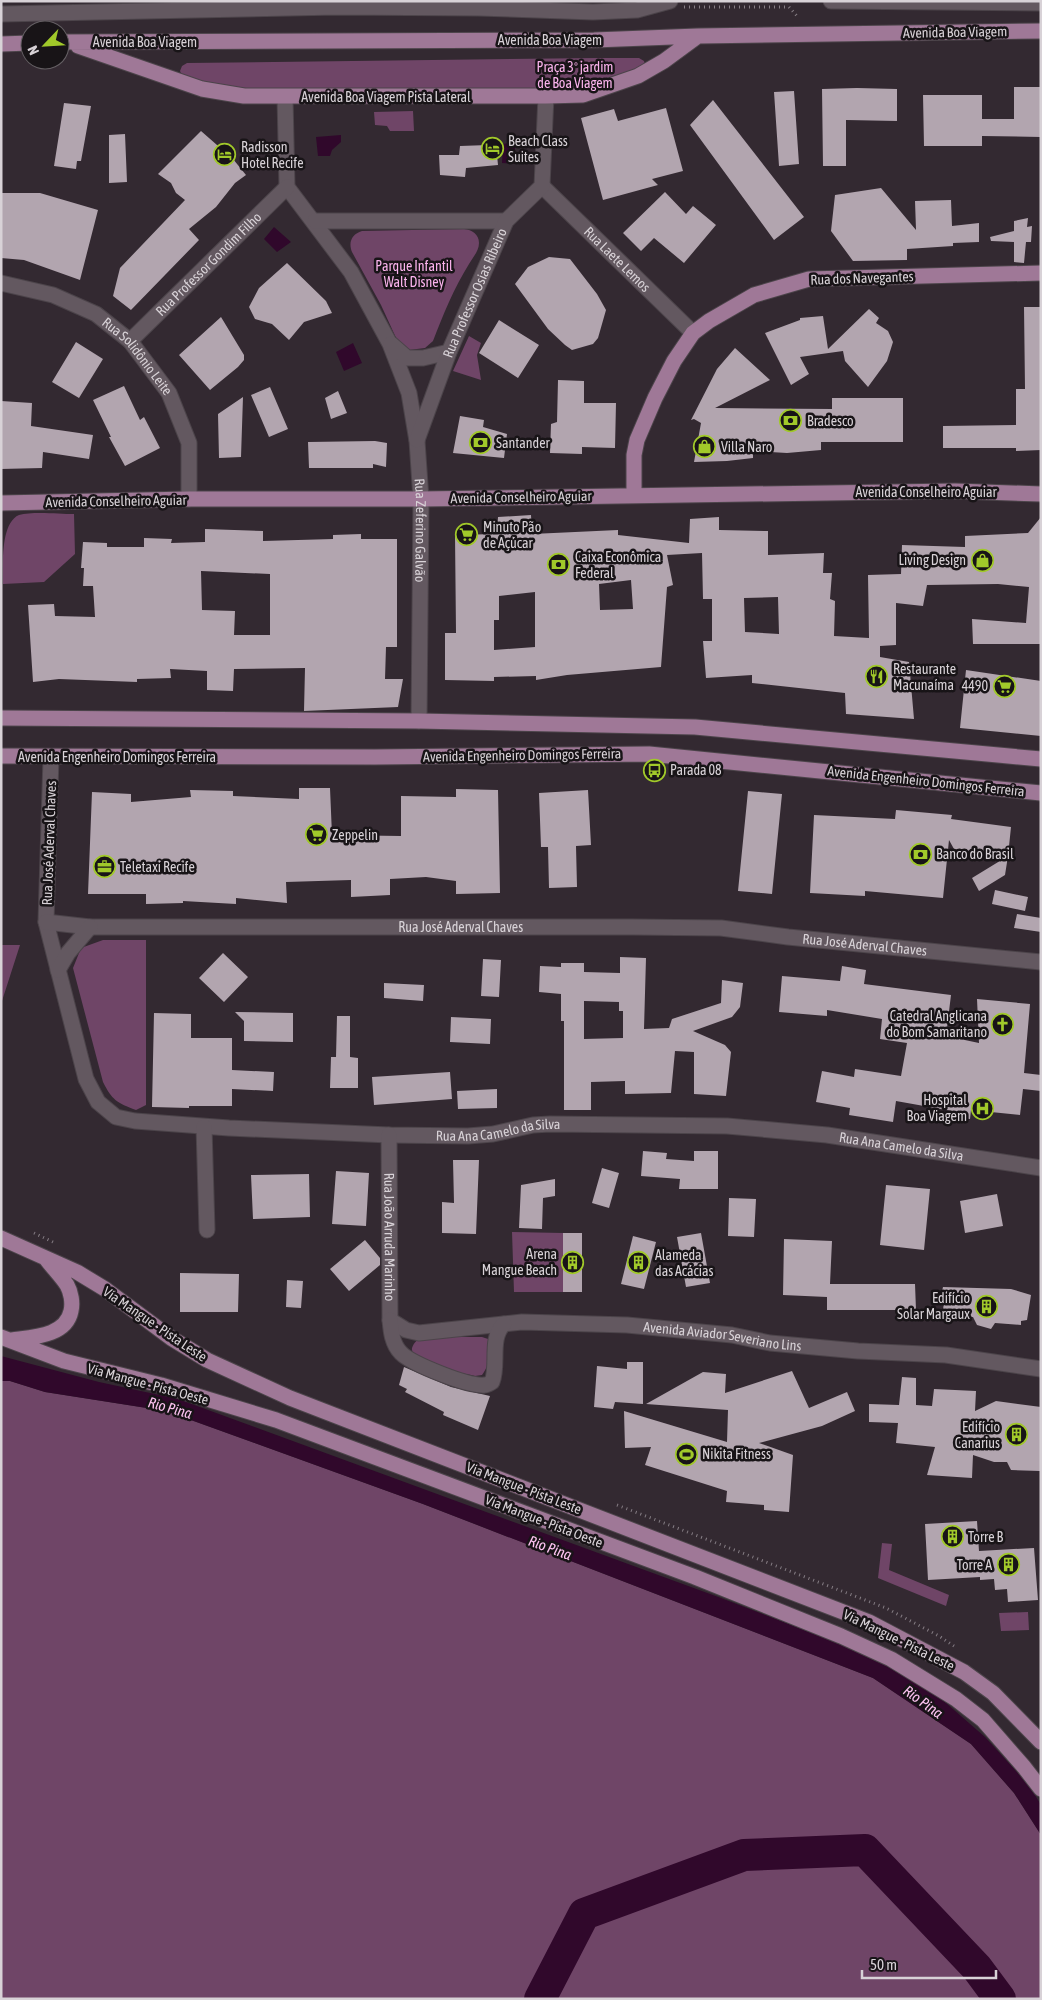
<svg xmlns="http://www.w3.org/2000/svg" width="1042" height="2000" font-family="'Asap Condensed',sans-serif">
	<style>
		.green { fill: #6f4567 }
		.water { fill: #30082b }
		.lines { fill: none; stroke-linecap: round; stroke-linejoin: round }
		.river { stroke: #30082b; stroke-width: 32 }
		.building { fill: #b2a5af; fill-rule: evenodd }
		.minor-casing { stroke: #4c444a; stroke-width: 17 }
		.major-casing { stroke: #4c444a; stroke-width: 17 }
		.path { stroke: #867e85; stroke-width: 3; stroke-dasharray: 1 4; stroke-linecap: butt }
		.minor { stroke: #635860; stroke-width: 15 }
		.major { stroke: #9f7897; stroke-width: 15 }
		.labels { text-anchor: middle; stroke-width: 5; stroke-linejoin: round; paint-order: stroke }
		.street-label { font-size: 14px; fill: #d8d2d7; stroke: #181417 }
		.park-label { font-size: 14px; fill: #fbb3ed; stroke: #181417 }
		.poi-label { font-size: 14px; fill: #d8d2d7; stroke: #181417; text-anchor: start }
		.water-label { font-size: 15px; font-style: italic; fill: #fdc3f1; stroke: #181417 }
	</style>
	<rect width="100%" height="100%" fill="#332931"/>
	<!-- green -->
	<path class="green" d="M596 58H639L644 61 645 65 583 95 231 91 182 75 180 71 182 66 187 63Z
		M413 111 414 131H390L387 126 375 125 374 112Z
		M464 229C472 230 479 234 479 243 479 251 473 257 469 264 454 288 443 315 433 341L425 348 409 350 397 340 381 305 352 252C348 242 352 234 362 231Z
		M469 336 481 343 477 355 481 380 453 371Z
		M74 514 75 554 44 582 3 584C3 566 0 523 19 515 33 511 59 514 74 514Z
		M103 940H146V1105L136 1110C117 1103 112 1100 103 1082L73 968 81 948Z
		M1 945H20L1 1004Z
		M512 1232 563 1233V1292H514Z
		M423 1337H482L488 1339C493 1351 489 1366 482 1375L475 1376C463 1373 409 1364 412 1348 414 1342 418 1339 423 1337Z
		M1 1381H10L45 1392 166 1411 423 1504 873 1678 971 1744 1014 1793 1041 1835V1999H1Z
		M882 1543 892 1544 889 1570 949 1595 946 1606 878 1578Z
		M1028 1612 1029 1630 1001 1631 999 1613Z"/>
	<!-- water -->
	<path class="water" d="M341 135V142L332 150 330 156H318L316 137Z
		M515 142V164L502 163 503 144Z
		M274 227 291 242 277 252 264 239Z
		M353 343 362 363 344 371 336 352Z
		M1 1356 99 1382 178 1399 721 1598 833 1641 884 1663 938 1696 985 1737 1029 1785 1041 1805V1835L1014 1793 971 1744 873 1678 423 1504 166 1411 45 1392 10 1381H1Z"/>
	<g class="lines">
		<!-- river -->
		<path class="river" d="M540 1999 584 1914 744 1855 865 1850 977 1968 1000 1999"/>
	</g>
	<!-- building -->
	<path class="building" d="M1014 87H1041V137L982 136V146H924L923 95H982V119H1014Z
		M857 88 897 89V121L846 120V166H823L822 89Z
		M794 91 799 164 779 166 774 92Z
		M713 100 804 217 774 240 690 125Z
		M64 103 91 106 81 161H77L76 169 54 166Z
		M666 108 683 171 652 179 658 185 603 200 581 118 614 109 618 121Z
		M201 131 233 159 246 175 235 183 216 207 189 229 199 240 131 310 113 296 120 268 185 200 176 193 171 183 158 174Z
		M125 134 127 182 109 183V135Z
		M488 145V155H497L498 165 466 168 465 177 440 175 439 155H459L460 146Z
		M881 188 916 230 915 201 951 200 952 226 979 223V242L953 243V246L907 249V260L853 261 831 231 835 195Z
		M665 192 686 214 693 206 716 225 684 263 654 238 641 251 623 233Z
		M1 193H40L98 210 80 280 24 260 1 258Z
		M1028 218 1027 227 1032 226 1031 242H1026L1024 263 1014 262V242L991 241 990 237 1014 231V221Z
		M549 257 570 259 597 294 606 310 598 338 593 344 572 350 565 345 548 329 515 284 528 267Z
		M287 263 326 301 332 313 304 322 289 340 272 324 255 319 249 307 259 288Z
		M1024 307H1040L1041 450 1016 451V448H943V426L1016 425V389H1025Z
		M869 309 879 318 876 323 888 331 893 342 887 361 868 387 845 361 843 351 800 357 809 374 791 385 765 333 800 320V318L823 316 828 349Z
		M221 317 244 355V360L238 367 210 390 179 355Z
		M499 320 539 345 518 378 479 353Z
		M76 342 103 359 79 398 52 382Z
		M735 348 770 380 715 408 832 409V398H903V442H821V450L787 453 753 451V458L727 461 694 462 701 423 694 419 691 420 717 369Z
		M558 380 584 381V403H616L615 448 582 447V454L550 453 551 424 557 422Z
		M124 386 140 420 144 417 160 448 125 466 109 437H111L93 400Z
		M270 387 288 429 269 437 251 395Z
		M338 391 347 413 331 419 325 398Z
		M243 397 241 457 219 458 218 414Z
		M1 401 32 403 31 426 93 435 89 459 43 452 42 468 1 469Z
		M460 416 484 420 483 427 507 434 504 458 453 453Z
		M375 441 387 443 386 467 373 464V468H309L308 442Z
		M531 515 532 534 618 530V535L689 543 690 519 719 517V530L768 531V555L824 553 823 573H832L830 599 835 601 834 636 869 638 868 575 901 574 902 545 965 547V536L1028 533 1041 517V644H973L972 619 1026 623 1029 587 998 584 927 585 923 606 896 603V645L880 646V657L909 662 914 719 846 714 845 693 752 683V675L706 678 703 641H712V599H703L702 553 667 555 673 585 667 587 661 667 567 675 536 680V676L494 677V681L445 680V633H456L455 535 497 534 498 517ZM631 580 633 609 600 610 599 584ZM535 592V647L494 650V620H499V596ZM778 597 779 634 745 632 744 598Z
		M205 529 263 531V541L333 539V535L361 534V539H397V647H386L385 679H403L398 707 304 711 305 668 234 669 233 691 207 690V671L170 669 171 678 137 679V682L59 679 33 682 28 605 54 604 55 616 95 617 93 586H83L84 568H81L83 542 107 543V547H144V538L172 539 171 543 205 542ZM201 571 270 574V635H234L235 611 202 610Z
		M966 670 1041 681V736L960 728Z
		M299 788H330L332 835 401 836V796L456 797V789L498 790 500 893 456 894V881L426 877 390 879V895L351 897V880L286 882 287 903 236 898V904L183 901V903L146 904V894H88L92 792 131 794V802L191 797 190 790 233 791V796L299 799Z
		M588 790 591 845 576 846 577 887 549 888 548 847H541L539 793Z
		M748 791 782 794 772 894 738 891Z
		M896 810 952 815 951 819 1011 827 1008 856 954 849 949 840 943 898 865 891V896L810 893 814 815 895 819Z
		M1008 856 1005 875 979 891 972 878Z
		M995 890 1028 897 1025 911 992 904Z
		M1017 914 1041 918V932L1014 928Z
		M223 953 248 977 224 1002 199 978Z
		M620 957 646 958 644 1029 669 1028 672 1019 721 1003 722 980 743 983 740 1007 732 1017 693 1031 725 1045 731 1052 726 1096 694 1094V1052L675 1051 671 1093 625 1094V1081L591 1082V1110H564V1021H561V994L539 992 540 966 561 967V963H584V972L620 973ZM584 1001 619 1002V1011H623V1038L584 1039Z
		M483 959 501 960 499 997 481 996Z
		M842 966 866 970 864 984 951 995 946 1036 979 1043 977 999 1030 1004 1024 1073 1041 1075V1091L1023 1089 1020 1115 971 1110 970 1119 951 1117 952 1111 896 1101 893 1122 849 1115 850 1108 816 1102 822 1071 854 1077 855 1069 901 1076 907 1043 880 1039 882 1019 827 1010V1016L779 1012 782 976 840 981Z
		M384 983 424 985 423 1001 384 998Z
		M235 1012 293 1013V1042L244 1041V1021Z
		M154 1013 191 1014V1038H232V1070L274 1072 273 1091 232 1089V1106H189V1108L152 1107Z
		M337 1016H350V1057L358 1058V1088H330L331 1057H336Z
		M451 1017 491 1019 490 1044 450 1042Z
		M450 1072 452 1099 374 1105 372 1077Z
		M497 1089V1108L458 1109 457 1091Z
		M643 1151 667 1153 666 1159 694 1161V1151H718V1189H679L680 1179 641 1176Z
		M453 1160H479L476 1234 442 1233V1202L454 1203Z
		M602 1168 619 1173 609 1208 592 1203Z
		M336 1171 369 1173 366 1226 332 1224Z
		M309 1174 310 1217 253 1219 251 1175Z
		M555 1179V1196L543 1198 542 1229 519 1228 521 1185Z
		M886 1185 930 1189 924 1250 880 1245Z
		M997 1194 1003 1226 965 1233 960 1201Z
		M729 1198 756 1199 754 1237 728 1236Z
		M563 1233H582V1292H563Z
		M701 1233 710 1283 686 1287 677 1237Z
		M633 1236 656 1242 644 1289 621 1284Z
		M784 1239 832 1241 830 1284H915L916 1310H827V1297L783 1295Z
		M365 1240 380 1258V1265L349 1291 330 1269Z
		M180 1273 239 1274 238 1312H180Z
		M287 1280 303 1281 301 1308 286 1307Z
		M943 1287 1011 1289 1031 1295 1027 1320 1021 1321V1325L995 1323 991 1329 977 1325 973 1317H959L943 1310 944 1302 940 1299Z
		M627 1362H643V1404L615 1402 613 1409 594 1407 597 1366 627 1369Z
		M404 1367 451 1387 490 1396 478 1430 443 1415 444 1412 405 1392 407 1389 399 1385Z
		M792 1371 809 1408 847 1392 855 1411 822 1426 759 1443 793 1455 789 1512 764 1510V1505L726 1502 727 1491 645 1465 651 1447 625 1448 624 1411 727 1442 728 1410 646 1404 703 1372 726 1374 725 1393Z
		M902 1377 916 1378V1405L932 1406 934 1389 976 1391 975 1411 996 1401 1041 1407 1040 1471 1011 1470 1007 1462H994L973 1455 972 1478 927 1475 935 1447 896 1443 898 1423 869 1422V1404L899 1405Z
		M977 1521 979 1551 1034 1548 1038 1600 1008 1602 1007 1589 995 1590 994 1579 980 1580V1577L928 1580 925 1524Z"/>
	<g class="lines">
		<defs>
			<g id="minor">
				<path d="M831 1 1041 3"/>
				<path d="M1 14 337 7 479 8 593 12 637 10 670 1"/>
				<path id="s1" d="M285 97 287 187 351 272 390 344 409 393 417 441 421 499 419 721"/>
				<path id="s2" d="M542 186 693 333"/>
				<path d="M315 221H506"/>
				<path id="s3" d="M1 283 53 295 96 314 130 341 169 393 189 443V499"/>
				<path id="s4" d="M130 341 287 187"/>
				<path d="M391 344 407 358H423L449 352"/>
				<path id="s5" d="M417 440 449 352 506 221 542 186 546 96"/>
				<path id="s6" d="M51 757 46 922 86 1079 98 1102 116 1117 135 1121 229 1128 389 1135 468 1136 493 1134 533 1125 550 1124 727 1126 827 1135 1041 1168"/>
				<path id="s7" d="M46 922 90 927H632L721 928 788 937 1041 962"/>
				<path d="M58 970 68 953 90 927"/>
				<path d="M204 1127 207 1230"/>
				<path id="s8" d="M389 1135 390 1320 406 1330 419 1333 522 1322 627 1325 732 1335 770 1343 858 1351 946 1355 1041 1369"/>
				<path d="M390 1320C391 1331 392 1344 401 1353 412 1364 469 1387 485 1385 487 1385 490 1383 492 1382 499 1365 489 1338 504 1324"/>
			</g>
			<path id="major" d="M60 42 594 40 698 36 1041 31
				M1 44 30 43
				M78 46 202 89 244 96H546L583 95 638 76 664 61 698 36
				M634 496V455L637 440 655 398 674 361 693 333 709 321 754 295 809 279 1041 273
				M1 503 189 499H421L955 491 1041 494
				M1 718 419 721 695 727 1041 759
				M1 756 375 757 649 754 1041 793
				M1 1238 77 1272 105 1289 171 1338 207 1360 290 1398 869 1622 964 1672 993 1693 1041 1742
				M1 1337 64 1361 161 1385 276 1420 695 1577 841 1636 891 1659 956 1699 983 1720 1024 1767 1041 1789
				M12 1340C33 1337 66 1336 71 1311 73 1303 71 1292 67 1285 61 1276 53 1268 47 1260"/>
		</defs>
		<!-- minor casing -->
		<use href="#minor" class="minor-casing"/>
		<!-- major casing -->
		<use href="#major" class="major-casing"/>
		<!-- path -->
		<path class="path" d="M684 7H789L798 17
			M34 1233 53 1242
			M617 1505 886 1608 939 1636 957 1648"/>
		<!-- minor -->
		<use href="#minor" class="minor"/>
		<!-- major -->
		<use href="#major" class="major"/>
	</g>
	<!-- icons -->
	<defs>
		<symbol id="hotel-ring" viewBox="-11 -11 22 22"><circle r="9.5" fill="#181417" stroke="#a1c92a" stroke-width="1.5"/><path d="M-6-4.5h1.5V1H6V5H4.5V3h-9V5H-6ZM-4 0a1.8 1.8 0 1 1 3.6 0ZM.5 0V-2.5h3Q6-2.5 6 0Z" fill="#a1c92a"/></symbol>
		<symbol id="bank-ring" viewBox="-11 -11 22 22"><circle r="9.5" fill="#181417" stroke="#a1c92a" stroke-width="1.5"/><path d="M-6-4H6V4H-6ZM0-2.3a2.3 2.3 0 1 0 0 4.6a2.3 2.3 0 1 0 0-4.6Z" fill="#a1c92a"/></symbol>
		<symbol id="shop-ring" viewBox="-11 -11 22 22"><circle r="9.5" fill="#181417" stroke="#a1c92a" stroke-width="1.5"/><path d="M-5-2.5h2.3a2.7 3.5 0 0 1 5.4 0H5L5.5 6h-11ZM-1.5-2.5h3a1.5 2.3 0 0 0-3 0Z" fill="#a1c92a"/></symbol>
		<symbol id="supermarket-ring" viewBox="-11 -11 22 22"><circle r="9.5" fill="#181417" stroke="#a1c92a" stroke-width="1.5"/><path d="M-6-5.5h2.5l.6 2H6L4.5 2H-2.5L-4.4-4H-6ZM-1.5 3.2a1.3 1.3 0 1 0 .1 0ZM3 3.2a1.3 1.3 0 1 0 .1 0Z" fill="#a1c92a"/></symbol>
		<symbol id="restaurant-ring" viewBox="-11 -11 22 22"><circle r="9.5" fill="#181417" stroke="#a1c92a" stroke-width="1.5"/><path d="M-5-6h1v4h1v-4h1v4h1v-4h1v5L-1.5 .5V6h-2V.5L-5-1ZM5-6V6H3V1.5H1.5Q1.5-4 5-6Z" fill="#a1c92a"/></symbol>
		<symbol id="bus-ring" viewBox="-11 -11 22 22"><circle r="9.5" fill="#181417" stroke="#a1c92a" stroke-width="1.5"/><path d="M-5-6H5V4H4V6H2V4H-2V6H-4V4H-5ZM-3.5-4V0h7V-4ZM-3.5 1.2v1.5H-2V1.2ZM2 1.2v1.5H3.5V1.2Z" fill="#a1c92a"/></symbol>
		<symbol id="office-ring" viewBox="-11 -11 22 22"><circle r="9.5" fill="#181417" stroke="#a1c92a" stroke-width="1.5"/><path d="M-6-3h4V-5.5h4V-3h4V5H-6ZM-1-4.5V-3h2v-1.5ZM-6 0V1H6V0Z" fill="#a1c92a"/></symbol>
		<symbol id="church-ring" viewBox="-11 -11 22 22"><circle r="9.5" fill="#181417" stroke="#a1c92a" stroke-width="1.5"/><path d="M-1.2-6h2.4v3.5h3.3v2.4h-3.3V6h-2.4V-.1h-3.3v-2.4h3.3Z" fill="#a1c92a"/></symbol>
		<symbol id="hospital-ring" viewBox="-11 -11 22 22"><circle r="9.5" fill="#181417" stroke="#a1c92a" stroke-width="1.5"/><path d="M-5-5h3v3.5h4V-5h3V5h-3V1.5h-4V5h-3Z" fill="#a1c92a"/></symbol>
		<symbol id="building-ring" viewBox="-11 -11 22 22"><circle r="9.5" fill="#181417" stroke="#a1c92a" stroke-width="1.5"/><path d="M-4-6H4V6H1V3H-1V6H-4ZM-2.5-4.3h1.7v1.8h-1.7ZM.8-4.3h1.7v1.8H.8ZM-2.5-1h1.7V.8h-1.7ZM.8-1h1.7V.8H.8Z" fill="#a1c92a"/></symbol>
		<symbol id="stadium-ring" viewBox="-11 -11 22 22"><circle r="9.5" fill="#181417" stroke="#a1c92a" stroke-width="1.5"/><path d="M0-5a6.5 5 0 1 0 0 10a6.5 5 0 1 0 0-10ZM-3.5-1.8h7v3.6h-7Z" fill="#a1c92a"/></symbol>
	</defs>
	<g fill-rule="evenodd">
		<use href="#hotel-ring" x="480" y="136" width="25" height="25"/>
		<use href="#hotel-ring" x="212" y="142" width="25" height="25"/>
		<use href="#bank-ring" x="778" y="408" width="25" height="25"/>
		<use href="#bank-ring" x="468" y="430" width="25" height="25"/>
		<use href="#shop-ring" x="692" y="434" width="25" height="25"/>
		<use href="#supermarket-ring" x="454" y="522" width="25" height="25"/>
		<use href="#shop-ring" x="970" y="548" width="25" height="25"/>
		<use href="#bank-ring" x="546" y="552" width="25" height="25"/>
		<use href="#restaurant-ring" x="864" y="664" width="25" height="25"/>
		<use href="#supermarket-ring" x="992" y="674" width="25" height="25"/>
		<use href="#bus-ring" x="642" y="758" width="25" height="25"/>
		<use href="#supermarket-ring" x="304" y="822" width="25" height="25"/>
		<use href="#bank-ring" x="908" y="842" width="25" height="25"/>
		<use href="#office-ring" x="92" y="854" width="25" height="25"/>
		<use href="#church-ring" x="990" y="1012" width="25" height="25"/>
		<use href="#hospital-ring" x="970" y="1096" width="25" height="25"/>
		<use href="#building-ring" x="560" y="1250" width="25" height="25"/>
		<use href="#building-ring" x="626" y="1250" width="25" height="25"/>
		<use href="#building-ring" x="974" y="1294" width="25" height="25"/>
		<use href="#building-ring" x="1004" y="1422" width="25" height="25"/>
		<use href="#stadium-ring" x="674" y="1442" width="25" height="25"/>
		<use href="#building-ring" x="940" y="1524" width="25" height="25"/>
		<use href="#building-ring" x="996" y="1552" width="25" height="25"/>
	</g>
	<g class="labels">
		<!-- street labels -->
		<g class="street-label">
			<text transform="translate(955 32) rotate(-1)" y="5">Avenida Boa Viagem</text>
			<text x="550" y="45">Avenida Boa Viagem</text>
			<text x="145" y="47">Avenida Boa Viagem</text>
			<text x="386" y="102">Avenida Boa Viagem Pista Lateral</text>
			<text dy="5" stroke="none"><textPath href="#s2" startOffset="105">Rua Laete Lemos</textPath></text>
			<text dy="5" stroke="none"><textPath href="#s4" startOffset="110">Rua Professor Gondim Filho</textPath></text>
			<text transform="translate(862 278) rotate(-2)" y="5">Rua dos Navegantes</text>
			<text dy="5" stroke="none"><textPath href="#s5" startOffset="158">Rua Professor Osias Ribeiro</textPath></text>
			<text dy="5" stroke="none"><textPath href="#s3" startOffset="160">Rua Solidônio Leite</textPath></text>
			<text x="926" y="497">Avenida Conselheiro Aguiar</text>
			<text transform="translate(521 497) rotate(-1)" y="5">Avenida Conselheiro Aguiar</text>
			<text transform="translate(116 501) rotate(-1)" y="5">Avenida Conselheiro Aguiar</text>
			<text dy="5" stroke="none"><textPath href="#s1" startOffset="469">Rua Zeferino Galvão</textPath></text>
			<text transform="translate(522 755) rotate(-1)" y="5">Avenida Engenheiro Domingos Ferreira</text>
			<text x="117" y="762">Avenida Engenheiro Domingos Ferreira</text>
			<text transform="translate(926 781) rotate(6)" y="5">Avenida Engenheiro Domingos Ferreira</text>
			<text transform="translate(49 843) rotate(-88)" y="5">Rua José Aderval Chaves</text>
			<text dy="5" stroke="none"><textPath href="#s7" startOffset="415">Rua José Aderval Chaves</textPath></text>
			<text dy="5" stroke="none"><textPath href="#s7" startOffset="820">Rua José Aderval Chaves</textPath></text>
			<text dy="5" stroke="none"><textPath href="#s6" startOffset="760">Rua Ana Camelo da Silva</textPath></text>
			<text dy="5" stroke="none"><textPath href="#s6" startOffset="1165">Rua Ana Camelo da Silva</textPath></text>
			<text dy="5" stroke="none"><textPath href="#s8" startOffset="102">Rua João Arruda Marinho</textPath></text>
			<text transform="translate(155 1324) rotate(34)" y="5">Via Mangue - Pista Leste</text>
			<text dy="5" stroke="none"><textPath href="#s8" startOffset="522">Avenida Aviador Severiano Lins</textPath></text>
			<text transform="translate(148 1384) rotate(15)" y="5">Via Mangue - Pista Oeste</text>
			<text transform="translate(524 1488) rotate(21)" y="5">Via Mangue - Pista Leste</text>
			<text transform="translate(544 1521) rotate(21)" y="5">Via Mangue - Pista Oeste</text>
			<text transform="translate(899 1640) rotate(26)" y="5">Via Mangue - Pista Leste</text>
		</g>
		<!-- park labels -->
		<g class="park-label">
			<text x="575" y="72">Praça 3º jardim<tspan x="575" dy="16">de Boa Viagem</tspan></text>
			<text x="414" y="271">Parque Infantil<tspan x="414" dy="16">Walt Disney</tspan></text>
		</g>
		<!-- poi labels -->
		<g class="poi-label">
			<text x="508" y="146">Beach Class<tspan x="508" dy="16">Suites</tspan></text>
			<text x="241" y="152">Radisson<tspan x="241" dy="16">Hotel Recife</tspan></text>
			<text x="807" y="426">Bradesco</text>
			<text x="496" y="448">Santander</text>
			<text x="721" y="452">Villa Naro</text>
			<text x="483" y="532">Minuto Pão<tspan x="483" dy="16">de Açúcar</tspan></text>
			<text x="575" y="562">Caixa Econômica<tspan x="575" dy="16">Federal</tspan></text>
			<text x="966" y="565" text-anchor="end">Living Design</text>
			<text x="893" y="674">Restaurante<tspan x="893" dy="16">Macunaíma</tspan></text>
			<text x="988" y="691" text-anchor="end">4490</text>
			<text x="670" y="775">Parada 08</text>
			<text x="332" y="840">Zeppelin</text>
			<text x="936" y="859">Banco do Brasil</text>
			<text x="120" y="872">Teletaxi Recife</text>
			<text x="987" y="1021" text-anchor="end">Catedral Anglicana<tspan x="987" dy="16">do Bom Samaritano</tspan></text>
			<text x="967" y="1105" text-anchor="end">Hospital<tspan x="967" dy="16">Boa Viagem</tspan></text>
			<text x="557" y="1259" text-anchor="end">Arena<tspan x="557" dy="16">Mangue Beach</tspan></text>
			<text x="655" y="1260">Alameda<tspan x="655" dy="16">das Acácias</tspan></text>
			<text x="970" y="1303" text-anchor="end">Edifício<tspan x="970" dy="16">Solar Margaux</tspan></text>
			<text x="1000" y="1432" text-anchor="end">Edifício<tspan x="1000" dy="16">Canarius</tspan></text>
			<text x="702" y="1459">Nikita Fitness</text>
			<text x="968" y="1542">Torre B</text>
			<text x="992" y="1570" text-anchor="end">Torre A</text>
		</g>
		<!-- water labels -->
		<g class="water-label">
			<text transform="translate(170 1408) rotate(16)" y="5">Rio Pina</text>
			<text transform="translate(550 1548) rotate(20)" y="5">Rio Pina</text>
			<text transform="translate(923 1702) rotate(36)" y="5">Rio Pina</text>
		</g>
	</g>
	<!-- border -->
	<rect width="1042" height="2000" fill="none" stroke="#d8d2d7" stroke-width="5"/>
	<!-- north arrow -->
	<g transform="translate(45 45) rotate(245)"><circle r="24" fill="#181417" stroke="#656064"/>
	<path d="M0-4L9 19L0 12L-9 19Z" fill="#a1c92a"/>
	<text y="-8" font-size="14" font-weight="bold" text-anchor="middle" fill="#d8d2d7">N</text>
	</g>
	<!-- scale -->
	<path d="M862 1970v8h134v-8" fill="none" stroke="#d8d2d7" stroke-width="2.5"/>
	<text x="870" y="1970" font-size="15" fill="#d8d2d7" stroke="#181417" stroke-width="4" paint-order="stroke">50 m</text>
</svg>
